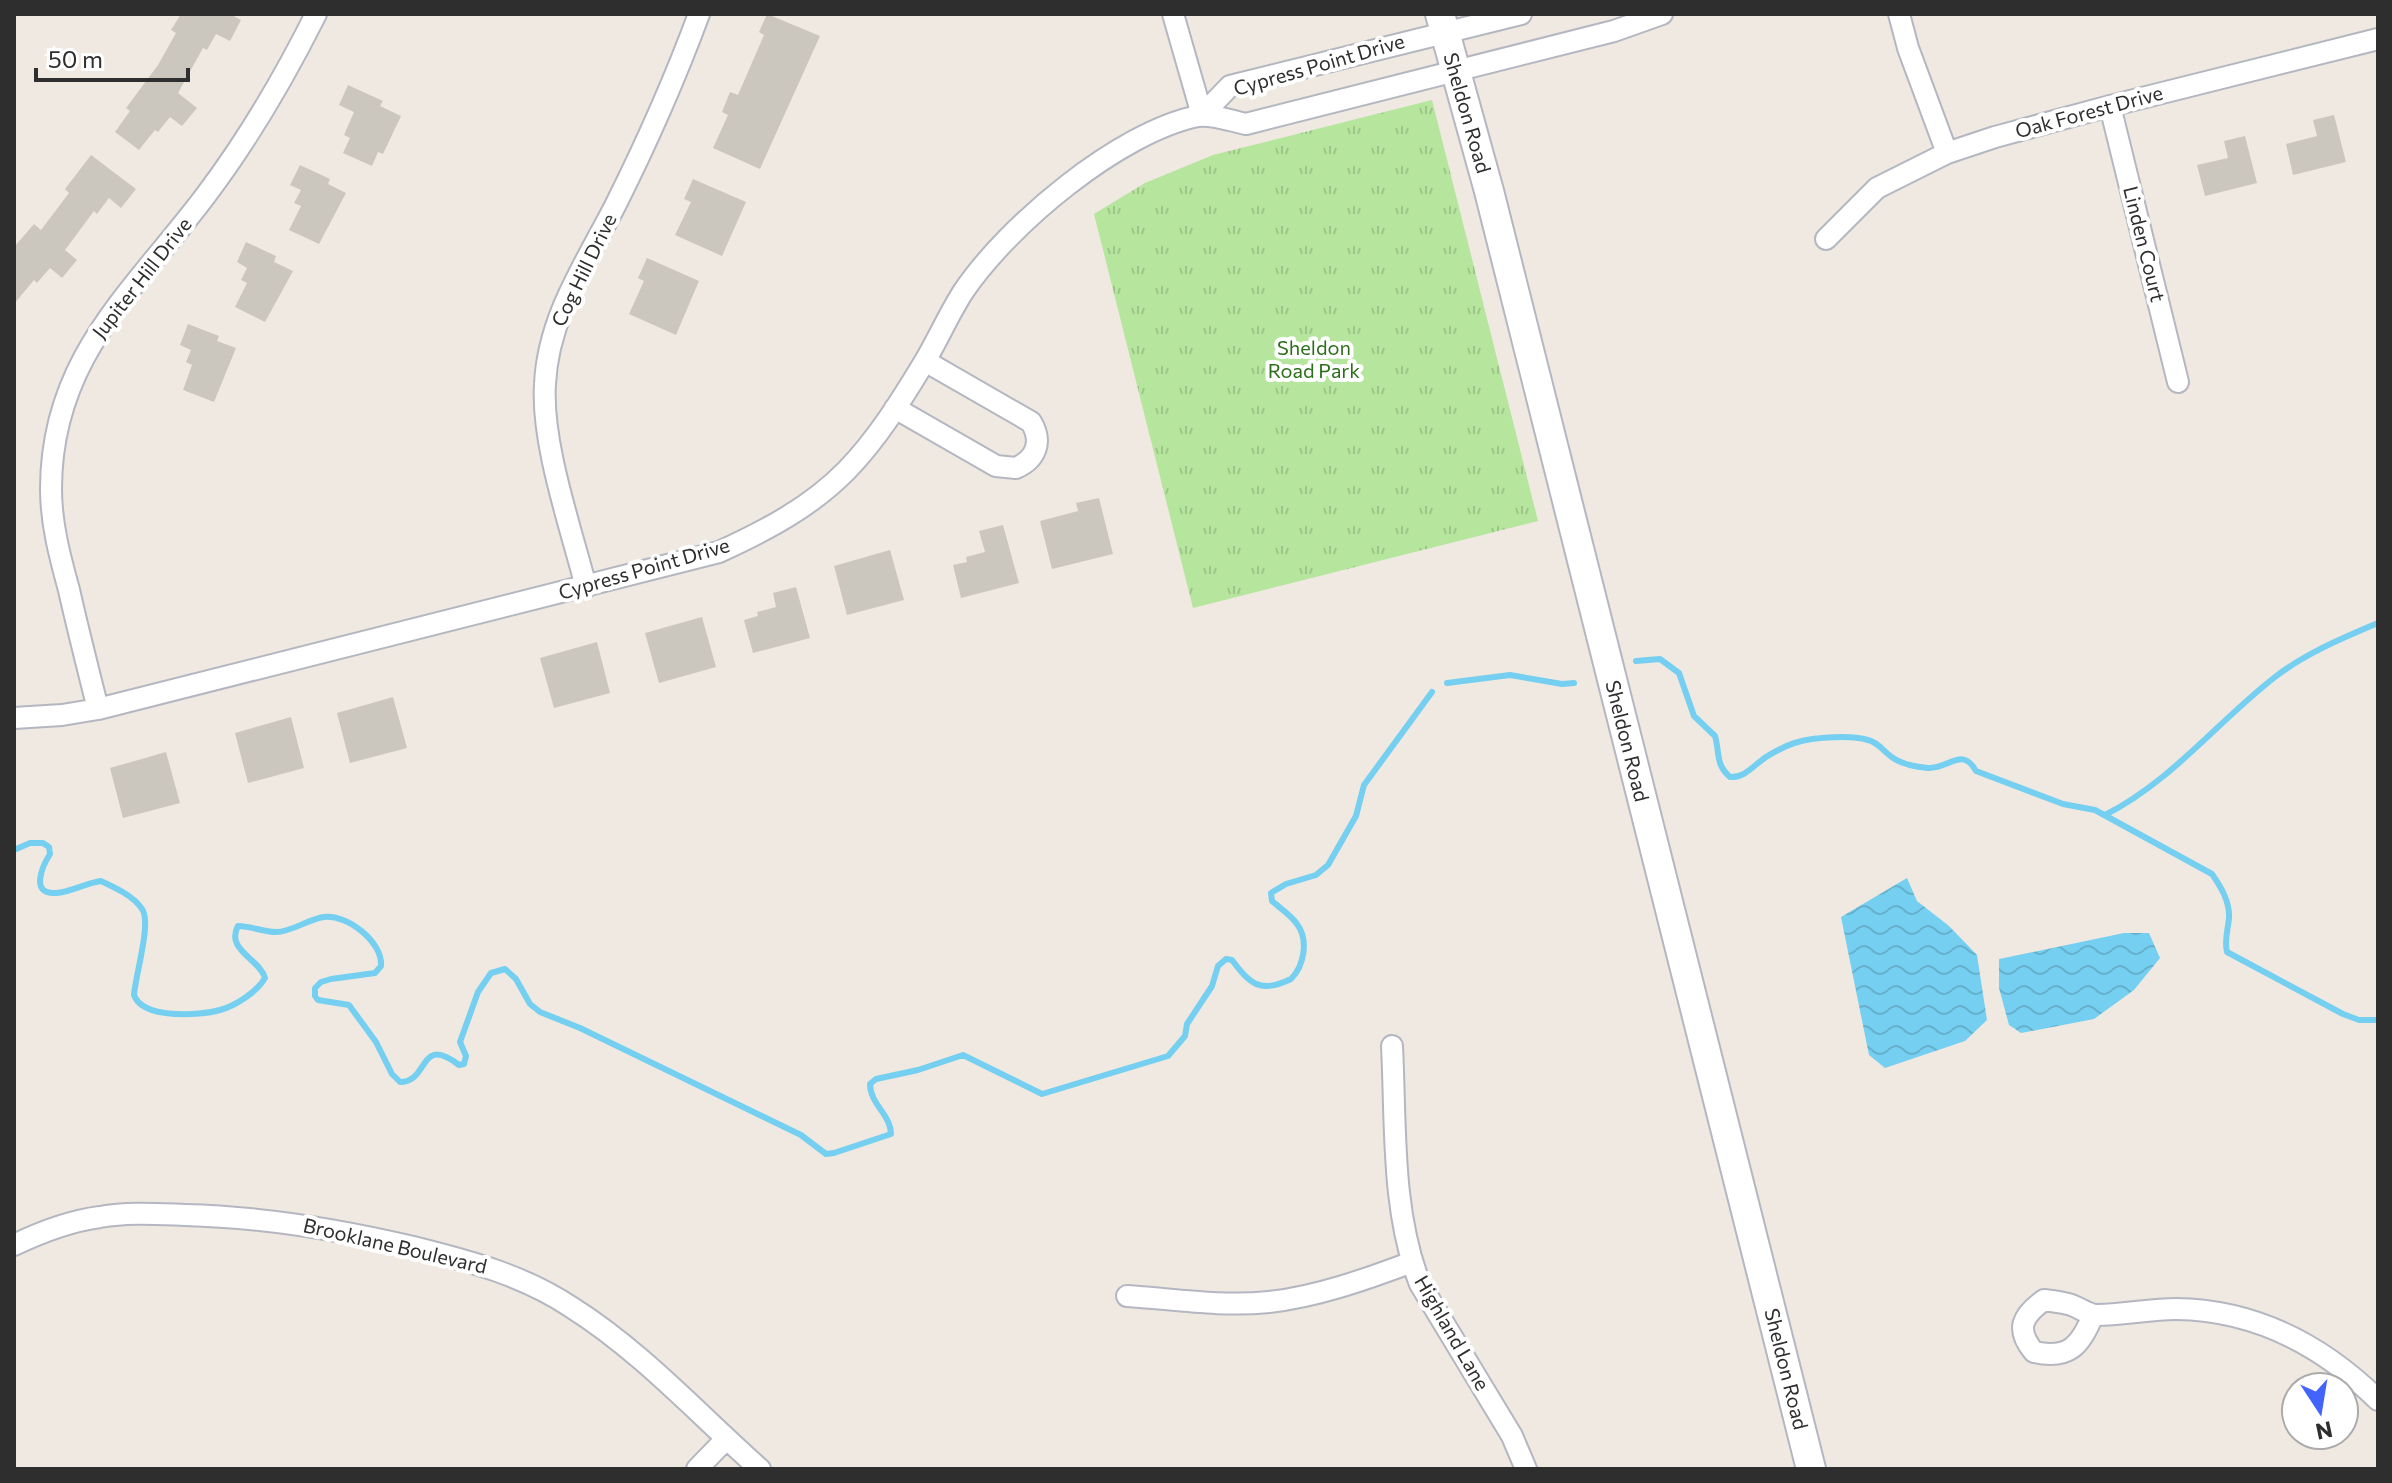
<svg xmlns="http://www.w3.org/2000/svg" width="2392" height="1483" font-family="Commissioner,sans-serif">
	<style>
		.park { fill: url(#park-tufts) }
		.water { fill: url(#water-waves) }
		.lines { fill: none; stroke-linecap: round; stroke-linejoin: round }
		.stream { stroke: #75cff0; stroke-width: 6 }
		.building { fill: #cbc7bf }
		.street-casing { stroke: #b4b7c1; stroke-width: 24 }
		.secondary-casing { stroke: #b4b7c1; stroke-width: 32 }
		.street { stroke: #fff; stroke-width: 20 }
		.secondary { stroke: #fff; stroke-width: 28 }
		.labels { text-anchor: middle; stroke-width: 8; stroke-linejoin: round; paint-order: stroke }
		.street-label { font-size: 20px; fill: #2e2e2e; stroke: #fff }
		.park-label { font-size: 20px; fill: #2c6e1b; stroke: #fff }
	</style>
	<defs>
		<pattern id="park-tufts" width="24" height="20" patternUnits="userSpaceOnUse" patternTransform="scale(2)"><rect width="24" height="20" fill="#b6e59e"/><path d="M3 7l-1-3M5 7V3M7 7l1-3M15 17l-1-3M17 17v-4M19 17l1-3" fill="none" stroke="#9dc588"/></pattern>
		<pattern id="water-waves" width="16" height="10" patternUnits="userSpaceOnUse" patternTransform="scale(2)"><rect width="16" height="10" fill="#75cff0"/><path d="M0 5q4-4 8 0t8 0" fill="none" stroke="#66b2ce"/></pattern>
	</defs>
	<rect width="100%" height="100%" fill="#efe9e1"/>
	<!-- park -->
	<path class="park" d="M1432 100 1538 521 1193 608 1094 214 1145 183 1213 155Z"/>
	<!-- water -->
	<path class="water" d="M1907 878 1917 901 1949 926 1977 955 1987 1020 1965 1041 1885 1068 1869 1055 1841 917Z
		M2124 933H2149L2160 958 2134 990 2094 1019 2021 1033 2009 1025 1999 988V959Z"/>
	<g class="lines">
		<!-- stream -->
		<path class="stream" d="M1636 661 1660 659 1679 673 1694 716 1715 736C1720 753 1715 764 1730 777 1745 778 1754 765 1766 757 1780 748 1796 741 1812 739 1829 737 1851 735 1868 740 1878 742 1884 752 1893 758 1902 764 1917 767 1928 768 1949 769 1962 746 1976 771L2063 804 2095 810 2212 874C2221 887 2230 902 2229 918 2228 930 2224 940 2227 952L2343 1014 2359 1020H2378
			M1447 683 1510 675 1562 684 1574 683
			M2105 815C2172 781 2217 722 2275 677 2306 653 2343 638 2378 623
			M14 850 30 843H43L49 847 50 854C43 865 29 895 56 893 71 892 86 883 101 881 114 887 134 896 142 909 152 922 135 977 134 995 142 1019 199 1016 220 1010 235 1006 257 992 265 978 260 959 225 950 238 926 251 926 263 932 276 932 292 932 308 919 324 917 347 914 383 942 381 966L375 973 331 979 321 982 315 988V996L318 1000 349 1005 376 1042 392 1074 400 1082C430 1082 418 1034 459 1065L464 1064 466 1056 460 1042 478 992 491 973 505 969 516 979 530 1004 540 1012 580 1028 801 1135 826 1154 834 1153 891 1134C891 1115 870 1104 870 1084L876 1079 918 1070 963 1055 1042 1094 1168 1056 1185 1036 1187 1024 1212 986 1218 966 1226 959 1232 960C1250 984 1260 994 1291 979 1304 966 1309 940 1297 924 1291 915 1280 908 1272 901L1271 893 1286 884 1316 875 1328 865 1356 816 1364 785 1432 692"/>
	</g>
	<!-- building -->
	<path class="building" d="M181 14H230L241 20 230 41 216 34 207 50 203 48 178 93 197 108 182 126 170 117 158 132 155 130 139 150 115 132 130 111 126 108 158 65 176 33 171 30Z
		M767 14 820 36 760 169 713 148 728 115 722 112 730 92 738 95 764 35 759 32Z
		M348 85 383 101 380 106 401 116 383 154 378 152 372 166 343 153 350 138 344 135 354 112 339 105Z
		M2334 115 2346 162 2293 175 2286 144 2317 136 2313 120Z
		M2245 136 2257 183 2205 196 2197 165 2228 158 2224 141Z
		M91 155 136 189 121 208 109 198 97 214 94 211 65 250 77 260 62 278 50 268 37 283 34 280 14 304V247L34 224 41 230 69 193 65 189Z
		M300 165 330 179 328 184 346 193 319 244 289 230 301 206 294 203 301 190 290 185Z
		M693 179 746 202 722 256 675 235 691 202 684 199Z
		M246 242 276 256 274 262 293 271 265 322 235 307 247 283 241 280 247 268 237 262Z
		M647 258 699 281 676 335 629 314 644 281 638 278Z
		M188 324 219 336 217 341 236 348 214 402 183 390 192 365 186 362 191 350 180 345Z
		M1099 498 1113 554 1052 569 1040 521 1078 511 1076 503Z
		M1003 525 1019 583 961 598 953 565 967 562 966 557 985 552 979 531Z
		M890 550 904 600 847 615 834 566Z
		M796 587 810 638 753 653 744 620 758 616 757 612 776 607 773 593Z
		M702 617 716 667 659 683 645 633Z
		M597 642 610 693 554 708 540 658Z
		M393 697 407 748 350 763 337 713Z
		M291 717 304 768 248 783 235 733Z
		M166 752 180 803 123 818 110 768Z"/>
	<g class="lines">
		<defs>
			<path id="street" d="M1173 14 1202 115
				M1899 14 1908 48 1947 153
				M2110 106 2178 382
				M1202 115 1230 86 1521 14
				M1826 239 1877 188 1947 153 1995 137 2110 106 2378 39
				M895 408 996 466 1016 468C1036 459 1043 442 1031 422L925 361
				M586 587C571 528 541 443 545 384 548 317 586 263 616 204 647 142 675 79 699 14
				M98 709C88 669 78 630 69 590 60 557 51 524 51 489 51 358 133 292 206 195 249 138 284 78 316 14
				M14 718 62 715 98 709 719 552C765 531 811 507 847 470 878 438 902 399 925 361 938 339 949 314 963 292 1008 225 1119 132 1198 116 1212 114 1232 121 1246 124L1614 31 1662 14
				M1392 1046C1396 1124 1391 1210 1420 1284L1512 1436 1526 1469
				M14 1245C41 1232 70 1221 100 1217 128 1212 157 1214 185 1215 263 1217 337 1229 413 1247 469 1261 523 1275 571 1307 641 1351 698 1414 760 1469
				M1127 1296C1173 1299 1222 1307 1269 1302 1316 1297 1367 1279 1412 1262
				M2093 1315C2081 1345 2069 1360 2034 1352 2015 1329 2022 1316 2044 1300 2052 1301 2060 1302 2068 1304 2078 1306 2087 1315 2097 1315 2122 1315 2150 1309 2176 1309 2255 1310 2322 1345 2378 1400
				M697 1469 726 1439"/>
			<path id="secondary" d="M1440 14 1489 191 1811 1469"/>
		</defs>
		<!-- street casing -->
		<use href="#street" class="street-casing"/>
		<!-- secondary casing -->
		<use href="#secondary" class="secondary-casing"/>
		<!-- street -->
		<use href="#street" class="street"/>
		<!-- secondary -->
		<use href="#secondary" class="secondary"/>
	</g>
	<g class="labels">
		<!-- street labels -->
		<g class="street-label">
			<text transform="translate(1319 65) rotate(-16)" y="7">Cypress Point Drive</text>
			<text transform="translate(2089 112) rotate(-15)" y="7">Oak Forest Drive</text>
			<text transform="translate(1467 113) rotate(74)" y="7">Sheldon Road</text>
			<text transform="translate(2144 244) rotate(76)" y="7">Linden Court</text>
			<text transform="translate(584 270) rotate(-64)" y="7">Cog Hill Drive</text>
			<text transform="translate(142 278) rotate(-52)" y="7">Jupiter Hill Drive</text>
			<text transform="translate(644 569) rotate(-16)" y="7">Cypress Point Drive</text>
			<text transform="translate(1627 741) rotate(76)" y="7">Sheldon Road</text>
			<text transform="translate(395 1246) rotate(13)" y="7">Brooklane Boulevard</text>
			<text transform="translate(1452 1333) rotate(60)" y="7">Highland Lane</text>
			<text transform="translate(1786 1369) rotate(76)" y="7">Sheldon Road</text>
		</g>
		<!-- park labels -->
		<g class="park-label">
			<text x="1314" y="355">Sheldon<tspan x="1314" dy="23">Road Park</tspan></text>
		</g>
	</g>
	<!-- border -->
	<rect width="2392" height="1483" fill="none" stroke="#2e2e2e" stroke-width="32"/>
	<!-- north arrow -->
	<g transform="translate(2320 1411) rotate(168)"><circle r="38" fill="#ffffff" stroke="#ababab" stroke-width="2"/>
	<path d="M0-6L14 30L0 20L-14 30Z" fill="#4264fb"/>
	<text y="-12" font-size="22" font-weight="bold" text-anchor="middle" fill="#2e2e2e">N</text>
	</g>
	<!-- scale -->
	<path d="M36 68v12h152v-12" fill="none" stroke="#2e2e2e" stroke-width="4"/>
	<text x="48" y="68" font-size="24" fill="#2e2e2e" stroke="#ffffff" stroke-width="6" paint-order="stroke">50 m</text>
</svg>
